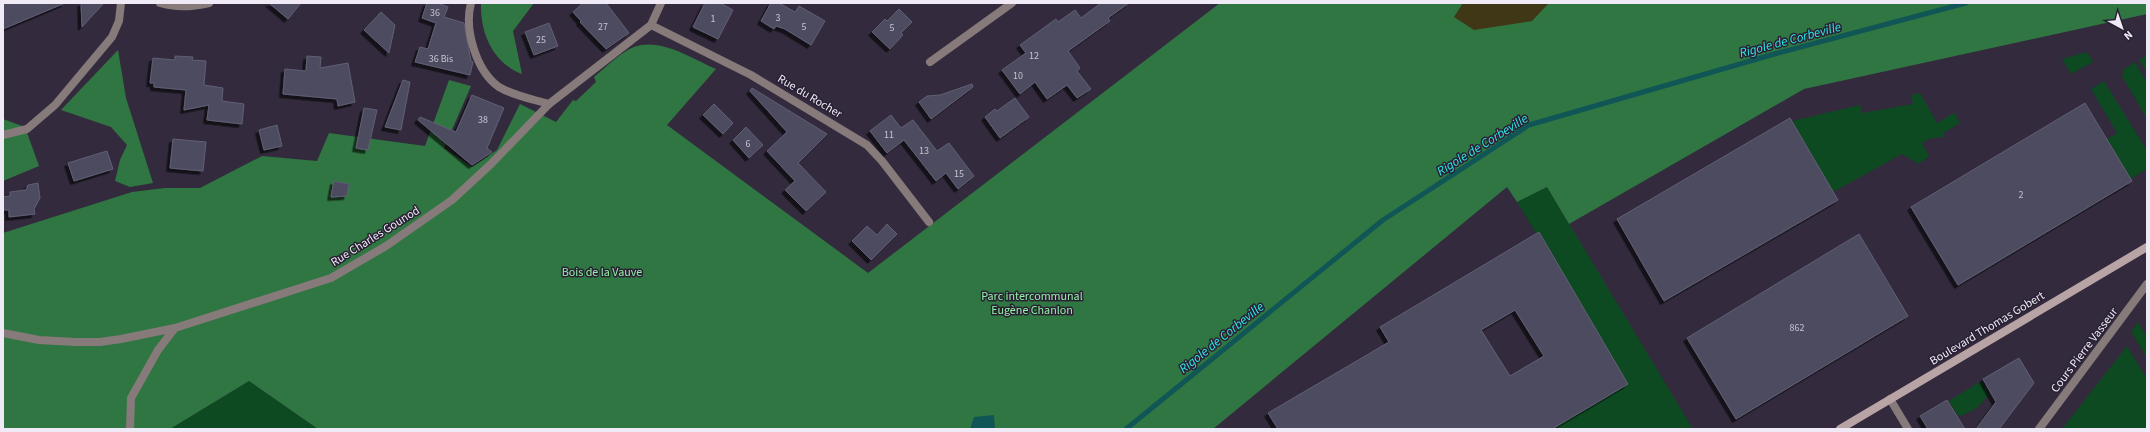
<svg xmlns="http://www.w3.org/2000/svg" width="2150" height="432" font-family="'Source Sans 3',sans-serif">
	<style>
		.green { fill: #0d4921 }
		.forest { fill: #307642 }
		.sand { fill: #3f3716 }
		.water { fill: #115656 }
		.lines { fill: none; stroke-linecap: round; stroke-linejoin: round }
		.stream { stroke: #115656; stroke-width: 5 }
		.building { fill: #4d4c60; stroke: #605f75; fill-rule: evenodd; filter: url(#shadow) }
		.pedestrian { stroke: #877a7a; stroke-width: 8 }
		.minor { stroke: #877a7a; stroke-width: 8 }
		.secondary { stroke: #b8a4a4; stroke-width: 8 }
		.labels { text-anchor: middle; stroke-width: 3; stroke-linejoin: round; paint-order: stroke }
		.number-label { font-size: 10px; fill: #c6c2d0 }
		.street-label { font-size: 12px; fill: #efeaf6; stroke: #292133 }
		.park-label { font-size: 12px; fill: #92f1a6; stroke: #292133 }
		.water-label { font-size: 13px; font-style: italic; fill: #2de8e8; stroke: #292133 }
	</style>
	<defs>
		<filter id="shadow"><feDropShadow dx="-3.5" dy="3.5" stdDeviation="0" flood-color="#0009"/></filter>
	</defs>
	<rect width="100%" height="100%" fill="#332b3d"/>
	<!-- green -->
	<path class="green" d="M2087 52 2093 62 2071 74 2062 59Z
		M2147 55V73L2139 60Z
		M2135 62 2147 83V119L2122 76 2124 69Z
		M2104 81 2146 149V169L2131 179 2107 139 2117 133 2091 89Z
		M1920 93 1937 123 1954 113 1960 123 1943 133 1944 137 1931 138 1922 143 1929 156 1919 164 1902 154 1833 192 1792 121 1860 105 1862 113 1913 104 1911 95Z
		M1547 187 1693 429H1552L1628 384 1517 202Z
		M2138 322 2147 337V358L2131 332Z
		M2127 346 2147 379V429H2062Z
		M249 381 318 429H170Z
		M1981 381 1989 394C1981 406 1972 413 1958 416L1949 401Z"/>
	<!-- forest -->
	<path class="forest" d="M481 3H534L513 31 522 74C493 63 480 33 481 3Z
		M1220 3H2147V14L1804 89 1569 224 1547 187 1517 202 1507 187 1213 429H318L249 381 170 429H3V233L132 192 165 188H200L262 156 317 161 329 133 425 146 449 80 471 86 444 148 472 167 497 150 520 104 556 122 573 100 576 101 596 82 594 77C605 68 621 52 634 47 660 37 693 59 716 69L667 125 868 273Z
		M118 50 126 98 153 183 130 187 115 181 120 160 127 145 111 127 61 110Z
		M3 119 25 127 39 166 3 181Z"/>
	<!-- sand -->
	<path class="sand" d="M1463 3H1549L1532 21 1474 30 1454 17Z"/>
	<!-- water -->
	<path class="water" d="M994 415 995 429H970L974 417Z"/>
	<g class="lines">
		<!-- stream -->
		<path class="stream" d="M1126 429 1383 220 1529 125 1778 53 1966 3"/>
	</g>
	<!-- building -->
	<path class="building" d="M3 3H65L3 29Z
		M81 3H104L82 27Z
		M269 3H301L288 19Z
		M427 3H438L448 7 444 17 464 23 471 61 473 62 470 75 415 62 420 47 428 49 436 23 422 18Z
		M583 3H606L629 33 606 49 580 22 581 21 573 12Z
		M705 3H720L733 10 718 39 693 27Z
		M771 3H779L795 12 799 6 825 21 811 45 785 29 776 26 774 29 761 21Z
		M1101 3H1129L1108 18 1110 21 1068 51 1080 68 1077 71 1091 89 1077 98 1067 85 1047 99 1035 82 1020 94 1002 70 1026 53 1020 45 1056 19 1058 22 1075 10 1081 18Z
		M899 9 912 22 901 33 903 35 890 49 872 32 885 19 887 21Z
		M381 12 395 25 389 53 364 30Z
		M549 23 558 46 534 55 525 32Z
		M175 56 193 57 192 60 206 61 204 85 223 88 222 101 244 104 242 124 207 120 209 105 184 110 186 90 154 87V83H150L153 58 175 60Z
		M307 56 321 57 320 68 348 63 355 102 338 106 337 99 283 94 285 69 306 71Z
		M403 80 410 82 401 130 385 127Z
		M972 84 973 87 931 119 919 102 927 96 940 95Z
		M752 88 827 134 798 163 826 192 806 211 785 190 795 181 767 151 787 132 750 91Z
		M472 95 504 108 487 148 492 152 472 165 418 120 420 117 456 132Z
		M1015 98 1029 117 1000 138 985 117 995 109 997 111Z
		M2085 103 2132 181 1958 285 1911 207Z
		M714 104 733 123 723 134 703 115Z
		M364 108 377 110 368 150 356 148Z
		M891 115 901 128 913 120 937 151 949 143 974 176 958 189 946 173 936 181 904 140 887 153 870 131Z
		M1790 118 1838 200 1664 301 1617 219Z
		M277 125 282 146 264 150 259 130Z
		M746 127 763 145 749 158 733 140Z
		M173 139 206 142 203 171 170 168Z
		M107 151 113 169 74 181 68 163Z
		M334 181 349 184 347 196 331 197Z
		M38 183 40 198 34 209 35 214 9 217V210H3V197L10 196V192L26 190 28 185Z
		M887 224 897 234 871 260 852 241 867 226 877 235Z
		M1539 232 1628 384 1552 429H1278L1268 413 1389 342 1380 327ZM1515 310 1544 356 1510 376 1481 330Z
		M1859 234 1908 316 1736 419 1687 338Z
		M2019 358 2034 383 1999 429H1976L1996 402 1983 379Z
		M1947 400 1965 429H1928L1920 416Z"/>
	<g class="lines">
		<!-- pedestrian -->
		<path class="pedestrian" d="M2039 429 2147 284"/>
		<!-- minor -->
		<path class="minor" d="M160 3C176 8 192 7 209 3
			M471 3C464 29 476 71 499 87 514 96 532 99 549 104
			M651 25 751 75 867 145 882 161 929 222
			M651 25 661 3
			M930 62 1012 3
			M3 135 27 129 55 105 112 37 119 21 121 3
			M3 333 39 340 75 342H100L121 339 175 328 331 278 386 246 452 200 491 164 549 104 651 25
			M1890 399 1908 429
			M130 429 131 398 158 350 175 328"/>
		<!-- secondary -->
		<path class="secondary" d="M1840 429 2147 247"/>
	</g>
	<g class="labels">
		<!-- number labels -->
		<g class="number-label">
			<text x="435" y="16">36</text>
			<text x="778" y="21">3</text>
			<text x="713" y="22">1</text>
			<text x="603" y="30">27</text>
			<text x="804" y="30">5</text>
			<text x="892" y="31">5</text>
			<text x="541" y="43">25</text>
			<text x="1034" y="59">12</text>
			<text x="441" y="62">36 Bis</text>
			<text x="1018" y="79">10</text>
			<text x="483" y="123">38</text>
			<text x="889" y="138">11</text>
			<text x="748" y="147">6</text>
			<text x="924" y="154">13</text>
			<text x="959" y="177">15</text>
			<text x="2021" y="198">2</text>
			<text x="1797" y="331">862</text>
		</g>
		<!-- street labels -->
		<g class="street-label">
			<text transform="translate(810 96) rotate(31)" y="4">Rue du Rocher</text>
			<text transform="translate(375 236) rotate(-32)" y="4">Rue Charles Gounod</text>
			<text transform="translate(1987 328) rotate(-31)" y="4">Boulevard Thomas Gobert</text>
			<text transform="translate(2084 350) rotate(-53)" y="4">Cours Pierre Vasseur</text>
		</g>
		<!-- park labels -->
		<g class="park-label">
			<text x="602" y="276">Bois de la Vauve</text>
			<text x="1032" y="300">Parc intercommunal<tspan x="1032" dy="14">Eugène Chanlon</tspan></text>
		</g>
		<!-- water labels -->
		<g class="water-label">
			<text transform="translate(1790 39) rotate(-15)" y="5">Rigole de Corbeville</text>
			<text transform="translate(1482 144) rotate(-32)" y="5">Rigole de Corbeville</text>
			<text transform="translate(1221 337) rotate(-39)" y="5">Rigole de Corbeville</text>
		</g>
	</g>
	<!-- border -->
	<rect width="2150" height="432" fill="none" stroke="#efeaf6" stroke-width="8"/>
	<!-- north arrow -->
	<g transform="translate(2122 28) rotate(140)" stroke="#292133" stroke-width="3" paint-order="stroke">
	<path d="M0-3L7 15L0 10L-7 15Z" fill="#efeaf6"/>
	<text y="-6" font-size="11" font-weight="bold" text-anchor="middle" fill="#efeaf6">N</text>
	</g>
</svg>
